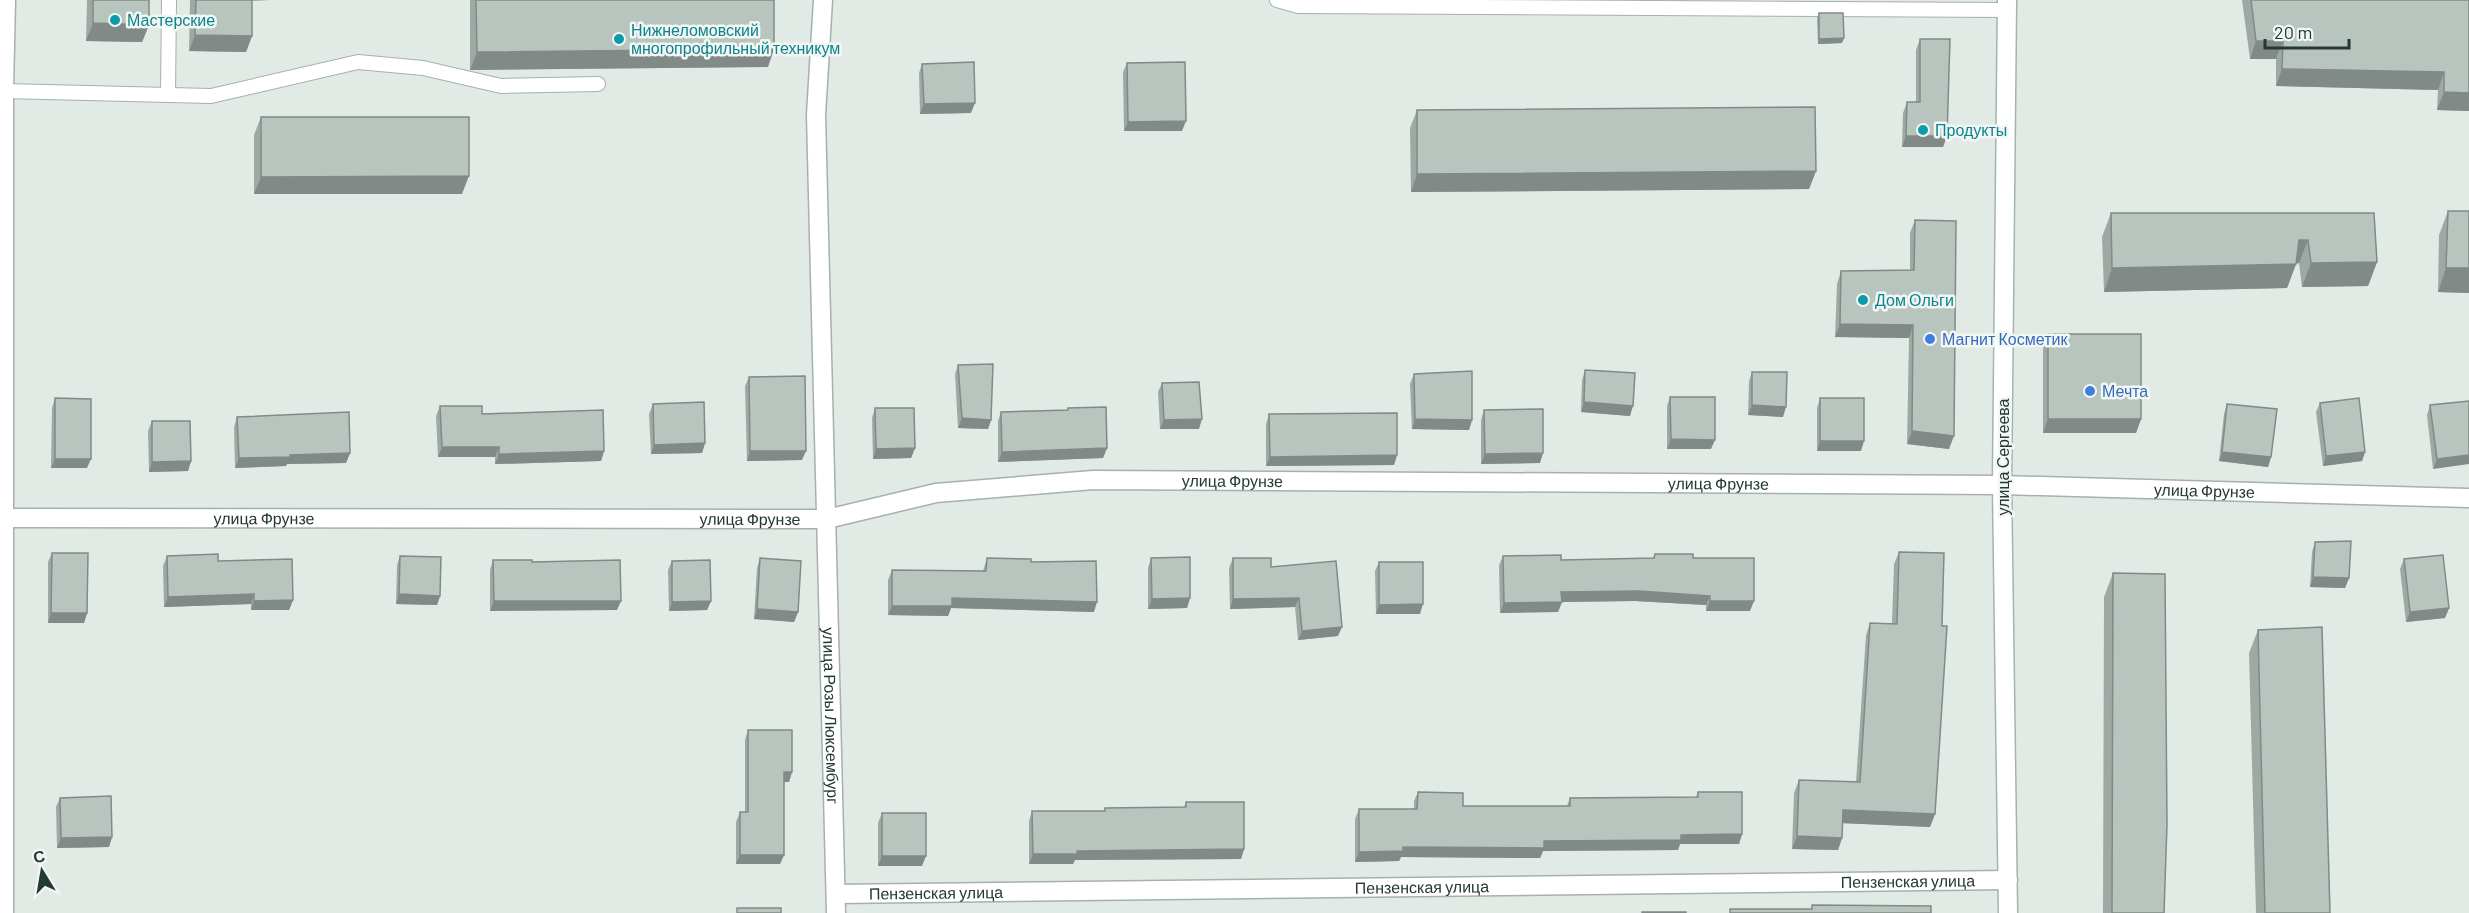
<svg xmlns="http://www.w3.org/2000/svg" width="2469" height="913" font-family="Barlow,sans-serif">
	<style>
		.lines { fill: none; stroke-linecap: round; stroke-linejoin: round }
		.lane-casing { stroke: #a5b1ac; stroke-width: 16 }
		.street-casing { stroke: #a5b1ac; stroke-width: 21 }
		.secondary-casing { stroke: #a2b5ac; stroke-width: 21 }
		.lane { stroke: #fff; stroke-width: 14 }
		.street { stroke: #fff; stroke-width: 18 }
		.secondary { stroke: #fff; stroke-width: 18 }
		.wall { fill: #9ea9a4 }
		.shaded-wall { fill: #818a86 }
		.building { fill: #b8c5bf; stroke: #818a86; stroke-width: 1.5 }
		.culture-dot { fill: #0f9aa8; stroke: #f2f7f4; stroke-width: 2 }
		.shop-dot { fill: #3f7fe0; stroke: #f2f7f4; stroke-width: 2 }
		.labels { text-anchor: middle; stroke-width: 5; stroke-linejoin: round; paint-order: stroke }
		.culture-label { font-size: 16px; fill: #0d838f; stroke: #f2f7f4; text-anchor: start }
		.shop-label { font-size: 16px; fill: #366cbe; stroke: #f2f7f4; text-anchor: start }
		.street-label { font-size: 16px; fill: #243932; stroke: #f2f7f4 }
	</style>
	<rect width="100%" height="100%" fill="#e2eae6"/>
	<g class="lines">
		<defs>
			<path id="lane" d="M1277 0 1298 6 2007 10
				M4 91 211 96 358 62 423 68 501 86 598 84
				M168 95 169 0"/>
			<g id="street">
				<path id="s1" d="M823 0 816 115 836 913"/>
				<path id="s2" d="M0 518 827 519 936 493 1093 480 2002 485 2469 498"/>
				<path id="s3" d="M836 894 2008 880"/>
				<path d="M4 913V91L6 0"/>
			</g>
			<path id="secondary" d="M2007 0 2002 485 2008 913"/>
		</defs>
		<!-- lane casing -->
		<use href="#lane" class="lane-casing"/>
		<!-- street casing -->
		<use href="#street" class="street-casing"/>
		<!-- secondary casing -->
		<use href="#secondary" class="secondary-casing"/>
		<!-- lane -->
		<use href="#lane" class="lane"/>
		<!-- street -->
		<use href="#street" class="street"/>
		<!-- secondary -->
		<use href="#secondary" class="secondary"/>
	</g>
	<!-- wall -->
	<path class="wall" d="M87 0H149V25L142 42 86 41Z
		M190 0H270L252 1V36L246 52 189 51Z
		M470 0H774L768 67 470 70Z
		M2242 0H2469V111L2437 110 2438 90 2276 86V59H2250Z
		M1819 13 1842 43 1818 44 1817 18Z
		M1920 39 1947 136 1943 147H1902L1903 113 1907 102H1916V50Z
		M1127 63 1182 131H1124L1123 72Z
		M922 64 971 113 920 114 919 73Z
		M1417 110 1816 171 1809 189 1411 192 1410 128Z
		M261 117 462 194H254V135Z
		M2448 211H2469V293L2438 292 2439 235Z
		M2111 213H2374L2377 262 2368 286 2302 287 2299 263 2296 264 2287 288 2104 292 2102 237Z
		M1915 220 1949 449 1907 444 1909 338 1835 337 1837 284 1841 271 1910 270V233Z
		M2048 334 2141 419 2136 433H2043V348Z
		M958 365 991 420 988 429 958 428 955 374Z
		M1585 370 1630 416 1581 412 1582 380Z
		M1752 372 1783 417 1748 415 1749 381Z
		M1414 374 1472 420 1469 430 1412 429 1410 384Z
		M749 377 802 460 747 461 745 386Z
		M1162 383 1199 429H1160L1158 392Z
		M1670 397 1711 449H1667V406Z
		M55 398 87 468H51L52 408Z
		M1820 398 1861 451H1817V408Z
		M2469 401 2433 469 2427 415 2430 405Z
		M2320 403 2365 452 2362 461 2323 466 2316 412Z
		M653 404 705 443 702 453 651 454 649 414Z
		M2227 404 2271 457 2268 467 2219 461 2224 414Z
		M440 406 482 414 604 451 601 461 495 464V457H438L436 416Z
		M875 408 915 448 911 458 873 459 872 418Z
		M1068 408 1107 448 1103 458 998 462V421L1001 412 1067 410Z
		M1484 410 1540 463 1481 464V420Z
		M1269 414 1397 455 1394 465 1266 466V424Z
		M237 417 350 453 346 463 287 464 286 466 235 468 234 427Z
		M152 421 191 461 188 471 149 472 148 431Z
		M2315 542 2349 578 2345 588 2310 587 2312 552Z
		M1899 552 1935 814 1930 827 1843 823 1842 838 1838 850 1792 849 1794 793 1799 780 1856 782 1866 635 1870 623 1892 624 1894 564Z
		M52 553 87 613 84 623H48V562Z
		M1655 554 1693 558 1750 611H1706V605L1635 601 1562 602 1558 612 1500 613 1499 565 1503 556 1561 560 1653 558Z
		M167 556 218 561 293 600 289 610H251V604L164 607 163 566Z
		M400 556 440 596 437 605 396 604 397 565Z
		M760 558 798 612 794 622 754 619 757 568Z
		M987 558 1031 562 1094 612 951 608 948 616 888 615V580L892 570 983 571Z
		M1151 558 1190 598 1187 608 1148 609V568Z
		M1233 558 1271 567 1338 636 1298 640 1295 607 1230 609 1229 568Z
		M2404 559 2449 608 2445 618 2406 622 2400 569Z
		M493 560 532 562 617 610 490 611V570Z
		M672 561 711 601 707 610 669 611 668 570Z
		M1379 562 1420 614H1376L1375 571Z
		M2113 573 2164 913H2103L2104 597Z
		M2258 630 2330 913H2256L2249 653Z
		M748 730 792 772 789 782H784V855L780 864H736V822L740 812H745V740Z
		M1418 792 1463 806H1567L1570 798 1696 797 1698 792 1742 834 1739 844H1680L1678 850 1543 851 1540 858 1401 857 1399 861 1355 862V819L1359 809H1414V801Z
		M60 798 112 837 109 847 57 848 56 807Z
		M1186 802 1244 849 1241 859 1075 860 1073 864H1029V821L1032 811H1104L1105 808 1184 807Z
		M882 813 922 866H878V823Z"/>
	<!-- shaded-wall -->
	<path class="shaded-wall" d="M93 23 149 25 142 42 86 41Z
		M195 35 252 36 246 52 189 51Z
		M1844 38 1842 43 1818 44 1819 39Z
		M2256 41H2283L2276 59H2250Z
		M774 49 768 67 470 70 477 52Z
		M2282 69 2444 72 2438 90 2276 86Z
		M2444 92 2469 93V111L2437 110Z
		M975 103 971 113 920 114 924 104Z
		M1186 121 1182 131H1124L1128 122Z
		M1906 136H1947L1943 147H1902Z
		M1816 171 1809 189 1411 192 1417 174Z
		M469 176 462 194H254L261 177Z
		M2299 240H2308L2299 263 2290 264Z
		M2377 262 2368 286 2302 287 2311 263Z
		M2296 264 2287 288 2104 292 2112 268Z
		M2446 268H2469V293L2438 292Z
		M1840 324 1913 325 1909 338 1835 337Z
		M1584 402 1633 406 1630 416 1581 412Z
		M1752 405 1786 407 1783 417 1748 415Z
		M962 418 991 420 988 429 958 428Z
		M1202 419 1199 429H1160L1164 420Z
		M1415 419 1472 420 1469 430 1412 429Z
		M2048 419H2141L2136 433H2043Z
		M1912 431 1954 436 1949 449 1907 444Z
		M1671 439 1715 440 1711 449H1667Z
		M1820 441H1864L1861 451H1817Z
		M705 443 702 453 651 454 654 445Z
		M442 447H499L495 457H438Z
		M915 448 911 458 873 459 876 449Z
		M1107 448 1103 458 998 462 1002 452Z
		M604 451 601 461 495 464 499 454Z
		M750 451H806L802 460 747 461Z
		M2222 452 2271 457 2268 467 2219 461Z
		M2365 452 2362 461 2323 466 2326 456Z
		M350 453 346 463 287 464 286 466 235 468 239 458 290 455Z
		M1543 453 1540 463 1481 464 1485 454Z
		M1397 455 1394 465 1266 466 1270 457Z
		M2469 455V464L2433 469 2437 459Z
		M55 459H91L87 468H51Z
		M191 461 188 471 149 472 152 462Z
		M2313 577 2349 578 2345 588 2310 587Z
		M1639 591 1710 596 1706 605 1635 601 1558 602 1561 592Z
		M254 594 251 604 164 607 168 597Z
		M399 594 440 596 437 605 396 604Z
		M952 598 1097 602 1094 612 951 608 948 616 888 615 892 606Z
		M1190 598 1187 608 1148 609 1152 599Z
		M1299 598 1295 607 1230 609 1233 599Z
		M293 600 289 610H251L254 601Z
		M494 601H621L617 610 490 611Z
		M711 601 707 610 669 611 672 602Z
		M1710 601H1754L1750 611H1706Z
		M1562 602 1558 612 1500 613 1504 603Z
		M1423 604 1420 614H1376L1379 605Z
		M2449 608 2445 618 2406 622 2410 612Z
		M757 609 798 612 794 622 754 619Z
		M51 613H87L84 623H48Z
		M1342 627 1338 636 1298 640 1302 631Z
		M784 772H792L789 782H780Z
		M1843 810 1935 814 1930 827 1839 823Z
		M1742 834 1739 844H1680L1678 850 1543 851 1540 858 1401 857 1399 861 1355 862 1359 852 1403 847 1681 835Z
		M1797 836 1842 838 1838 850 1792 849Z
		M112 837 109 847 57 848 61 838Z
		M1244 849 1241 859 1075 860 1073 864H1029L1033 854 1077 851Z
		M740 855H784L780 864H736Z
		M882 856H926L922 866H878Z"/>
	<!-- building -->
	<path class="building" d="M93 0H149V25L93 23Z
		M196 0H252V36L195 35Z
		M476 0H774V49L477 52Z
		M2251 0H2469V93L2444 92V72L2282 69 2283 41H2256Z
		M1819 13H1843L1844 38 1819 39Z
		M1920 39H1950L1947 136H1906L1907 102H1920Z
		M974 62 975 103 924 104 922 64Z
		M1185 62 1186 121 1128 122 1127 63Z
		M1815 107 1816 171 1417 174V110Z
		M261 117H469V176L261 177Z
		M2448 211H2469V268H2446Z
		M2111 213H2374L2377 262 2311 263 2308 240H2299L2296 264 2112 268Z
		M1915 220 1956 221 1954 436 1912 431 1913 325 1840 324 1841 271 1914 270Z
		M2048 334H2141V419H2048Z
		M993 364 991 420 962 418 958 365Z
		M1585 370 1635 373 1633 406 1584 402Z
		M1472 371V420L1415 419 1414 374Z
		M1752 372H1787L1786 407 1752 405Z
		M805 376 806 451H750L749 377Z
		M1199 382 1202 419 1164 420 1162 383Z
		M1670 397H1715V440L1671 439Z
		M55 398 91 399V459H55Z
		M1820 398H1864V441H1820Z
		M2359 398 2365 452 2326 456 2320 403Z
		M2469 401V455L2437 459 2430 405Z
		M704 402 705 443 654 445 653 404Z
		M2227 404 2277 409 2271 457 2222 452Z
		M440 406H482V414L603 410 604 451 499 454V447H442Z
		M1106 407 1107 448 1002 452 1001 412 1068 410V408Z
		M875 408H914L915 448 876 449Z
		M1543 409V453L1485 454 1484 410Z
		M349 412 350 453 290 455V457L239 458 237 417Z
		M1397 413V455L1270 457 1269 414Z
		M152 421H190L191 461 152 462Z
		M2351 541 2349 578 2313 577 2315 542Z
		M1899 552 1944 553 1942 626H1947L1935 814 1843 810 1842 838 1797 836 1799 780 1860 782 1870 623 1897 624Z
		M52 553H88L87 613H51Z
		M218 554V561L292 559 293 600 254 601V594L168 597 167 556Z
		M1655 554H1693V558H1754V601H1710V596L1639 591 1561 592 1562 602 1504 603 1503 556 1561 555V560L1654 558Z
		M2443 555 2449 608 2410 612 2404 559Z
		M400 556 441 557 440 596 399 594Z
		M1190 557V598L1152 599 1151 558Z
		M760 558 801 561 798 612 757 609Z
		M987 558 1031 559V562L1096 561 1097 602 952 598V606H892V570L986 571Z
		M1233 558H1271V567L1336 561 1342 627 1302 631 1299 598 1233 599Z
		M493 560H532V562L620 560 621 601H494Z
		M710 560 711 601 672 602V561Z
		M1379 562H1423V604L1379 605Z
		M2113 573 2165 574 2167 824 2164 913H2112Z
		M2322 627 2330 913H2265L2258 630Z
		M748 730H792V772H784V855H740V812H748Z
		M1418 792 1463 793V806H1570V798L1698 797V792H1742V834L1681 835V840L1544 841V848L1403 847V851L1359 852V809H1417Z
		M111 796 112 837 61 838 60 798Z
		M1186 802H1244V849L1077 851V854H1033L1032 811H1105V808L1186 807Z
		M882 813H926V856H882Z
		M1812 905 1931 906V913H1730V909H1812Z
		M737 908H781V913H737Z
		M1642 912H1686V913H1642Z"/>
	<!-- markers -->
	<g class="culture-dot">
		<circle cx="115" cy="20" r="6"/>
		<circle cx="619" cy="39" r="6"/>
		<circle cx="1923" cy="130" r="6"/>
		<circle cx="1863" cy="300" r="6"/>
	</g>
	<g class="shop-dot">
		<circle cx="1930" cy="339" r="6"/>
		<circle cx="2090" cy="391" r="6"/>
	</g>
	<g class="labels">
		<!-- culture labels -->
		<g class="culture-label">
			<text x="127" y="26">Мастерские</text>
			<text x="631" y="36">Нижнеломовский<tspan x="631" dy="18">многопрофильный техникум</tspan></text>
			<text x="1935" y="136">Продукты</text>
			<text x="1875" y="306">Дом Ольги</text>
		</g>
		<!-- shop labels -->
		<g class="shop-label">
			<text x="1942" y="345">Магнит Косметик</text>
			<text x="2102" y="397">Мечта</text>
		</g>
		<!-- street labels -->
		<g class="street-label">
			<text transform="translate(2003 457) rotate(-90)" y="6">улица Сергеева</text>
			<text dy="6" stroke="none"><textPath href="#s2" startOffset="1236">улица Фрунзе</textPath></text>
			<text dy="6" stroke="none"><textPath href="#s2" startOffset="1722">улица Фрунзе</textPath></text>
			<text dy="6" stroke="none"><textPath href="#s2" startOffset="2208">улица Фрунзе</textPath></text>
			<text dy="6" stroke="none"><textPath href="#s2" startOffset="264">улица Фрунзе</textPath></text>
			<text dy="6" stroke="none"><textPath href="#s2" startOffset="750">улица Фрунзе</textPath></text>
			<text dy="6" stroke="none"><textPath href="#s1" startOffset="716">улица Розы Люксембург</textPath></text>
			<text dy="6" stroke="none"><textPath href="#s3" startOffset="1072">Пензенская улица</textPath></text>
			<text dy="6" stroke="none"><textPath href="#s3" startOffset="586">Пензенская улица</textPath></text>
			<text dy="6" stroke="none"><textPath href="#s3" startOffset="100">Пензенская улица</textPath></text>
		</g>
	</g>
	<!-- north arrow -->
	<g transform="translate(42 871) rotate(349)" stroke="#f2f7f4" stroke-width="4.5" paint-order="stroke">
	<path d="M0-4.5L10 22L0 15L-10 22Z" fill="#243932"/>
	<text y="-9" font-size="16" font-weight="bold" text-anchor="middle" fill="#243932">С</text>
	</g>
	<!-- scale -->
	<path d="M2265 39v9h84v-9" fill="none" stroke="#243932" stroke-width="3"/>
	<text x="2274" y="39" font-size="18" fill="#243932" stroke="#f2f7f4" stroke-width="4.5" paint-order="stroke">20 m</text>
</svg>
